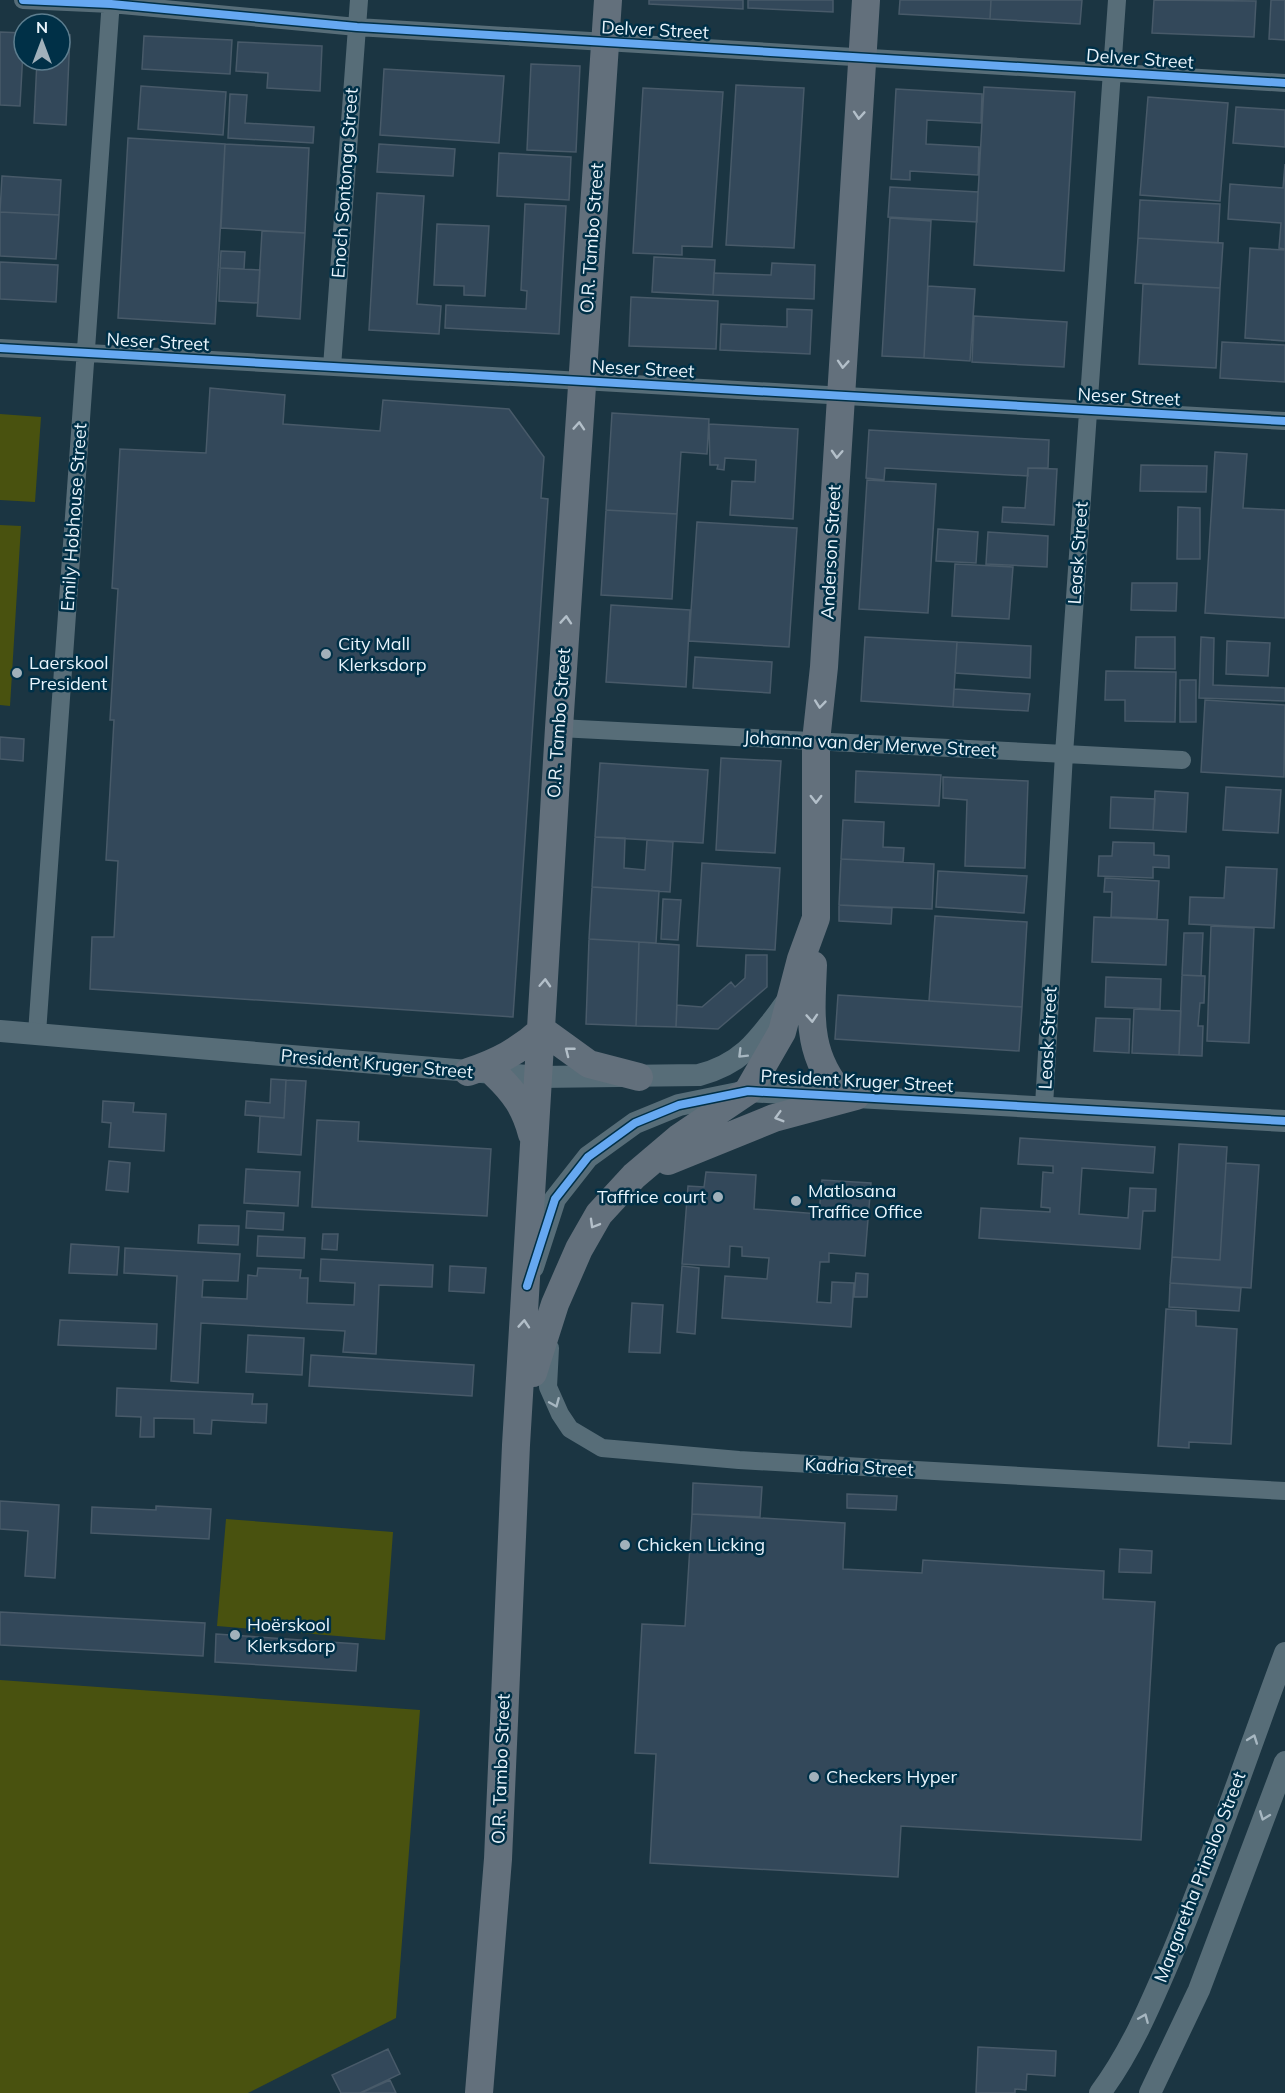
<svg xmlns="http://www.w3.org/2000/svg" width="1285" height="2093" font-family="Mulish,sans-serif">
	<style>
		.pitch { fill: #49520f }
		.building { fill: #33485a; stroke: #485a69; stroke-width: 1.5 }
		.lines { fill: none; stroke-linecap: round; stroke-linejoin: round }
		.minor { stroke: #576d78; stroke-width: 18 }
		.tertiary { stroke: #576d78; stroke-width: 22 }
		.primary { stroke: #63707c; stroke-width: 28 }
		.cycleway-casing { stroke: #003047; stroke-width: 11 }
		.cycleway { stroke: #66a8f1; stroke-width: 8 }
		.oneway { stroke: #b3bfc9 }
		.oneway2 { stroke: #a7b7c1 }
		.poi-dot { fill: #a1b1bb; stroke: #003047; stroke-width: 2 }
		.labels { text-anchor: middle; stroke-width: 5; stroke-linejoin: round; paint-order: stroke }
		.street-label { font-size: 18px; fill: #e9f4fc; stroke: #003047 }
		.poi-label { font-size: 18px; fill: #e9f4fc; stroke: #003047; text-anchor: start }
	</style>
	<rect width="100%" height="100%" fill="#1b3542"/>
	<!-- pitch -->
	<path class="pitch" d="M0 414 41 417 35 502 0 500Z
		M0 525 21 526 10 706 0 705Z
		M226 1519 393 1532 385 1640 217 1626Z
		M0 1680 420 1710 396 2018 248 2093H0Z"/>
	<!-- building -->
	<path class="building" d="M649 0H743V9L649 4Z
		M748 0H833V12L748 8Z
		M900 0H991L990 19 899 14Z
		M991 0H1082L1080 24 990 19Z
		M1154 0 1256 1 1254 37 1152 33Z
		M1271 0H1285V40L1269 39Z
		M0 32 24 33 20 106 0 105Z
		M60 34 70 35 66 125 34 123 37 60H60Z
		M144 36 232 40 230 74 142 69Z
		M238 42 322 46 320 91 267 88 268 73 236 71Z
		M531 64 580 66 576 152 527 150Z
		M384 69 504 76 499 143 380 135Z
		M736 85 804 88 794 248 726 245Z
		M141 86 226 92 223 135 138 129Z
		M984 87 1075 92 1064 271 974 265Z
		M643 88 723 92 712 247 682 246V255L633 253Z
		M896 89 982 94 981 123 927 120 926 144 979 147 978 175 910 171V180L891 179Z
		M230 94 247 95 245 123 314 127 313 143 228 138Z
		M1148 97 1228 103 1220 201 1140 195Z
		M1236 107 1285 110V147L1233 143Z
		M128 138 225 144 215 324 118 318Z
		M225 144 309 148 305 233 221 228Z
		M379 144 455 149 453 176 377 172Z
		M499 153 571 157 569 200 497 196Z
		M1285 164V249L1279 248 1281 223 1228 219 1230 184 1283 188Z
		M2 176 61 180 59 215 0 212Z
		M890 187 978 192 977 222 888 217Z
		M377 193 424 196 417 304 441 306 439 334 369 330Z
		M1140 200 1220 204 1218 243 1138 238Z
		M525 204 566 206 559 334 445 328 446 305 526 309 527 291 521 290Z
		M0 212 59 215 56 259 0 256Z
		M890 218 931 221 924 358 882 356Z
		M437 224 489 226 485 296 464 295V286L434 285Z
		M262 231 305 233 300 319 257 316Z
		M1138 238 1223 243 1220 288 1135 283Z
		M1250 248 1285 250V341L1245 338Z
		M221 251 245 252 244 269 220 268Z
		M654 257 715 260 713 295 652 292Z
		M0 262 58 265 56 302 0 299Z
		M772 263 815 265 814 299 713 295 714 273 771 275Z
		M220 268 260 270 258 303 219 301Z
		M1143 284 1220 288 1216 368 1139 364Z
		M928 286 975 289 970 361 924 358Z
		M631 297 718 301 716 349 629 346Z
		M787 309 812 310 810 354 720 350 721 324 787 327Z
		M974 316 1067 322 1064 367 972 362Z
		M1222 342 1285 345V382L1220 378Z
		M210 388 285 395 283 424 380 431 383 400 509 409 544 457 541 498 548 499 513 1017 90 989 92 937H114L118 861 106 860 114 720H110L118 589 112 588 120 449 206 453Z
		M612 413 709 419 707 454 681 452 677 514 606 510Z
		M709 424 798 429 793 519 730 515 732 481 755 482 756 460 725 458 724 470 717 469 718 465H710Z
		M869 430 1049 440 1048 468H1028V476L885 468 884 480 866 478Z
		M1215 452 1247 454 1243 508 1285 510V618L1205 613Z
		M1141 465 1207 466 1206 492 1140 491Z
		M1028 468 1057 469 1054 525 1002 522 1003 507 1025 508Z
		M867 480 936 484 928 613 859 609Z
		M1178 507 1200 508V559H1177Z
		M606 510 677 514 672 599 601 595Z
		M697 522 797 528 789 647 689 641Z
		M938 529 978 532 976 563 936 561Z
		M988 532 1048 536 1047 567 986 564Z
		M955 564 1013 567 1009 619 952 616Z
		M1132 583H1177L1176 611 1131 610Z
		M611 605 690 610 686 687 606 682Z
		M865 637 957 642 953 707 861 701Z
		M1136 637H1175V669L1135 668Z
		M1201 637 1214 638 1213 685 1285 688V701L1199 698Z
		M1227 641 1270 643 1268 676 1226 674Z
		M957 642 1031 646 1030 678 955 673Z
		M695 657 772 662 770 693 693 688Z
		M1106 671 1176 672 1175 722 1125 721V700H1105Z
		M1180 680H1196V722H1180Z
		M954 689 1030 694 1028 711 953 707Z
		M1205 700 1285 705 1284 777 1201 772Z
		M0 737 24 739 23 761 0 759Z
		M721 758 781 761 775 853 716 850Z
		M600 763 708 770 703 843 595 837Z
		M856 771 941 775 939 806 855 802Z
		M943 777 1028 781 1025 868 965 866 967 800 943 798Z
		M1226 787 1281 790 1278 833 1223 830Z
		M1155 791 1188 793 1186 832 1153 830Z
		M1111 797 1155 799 1153 830 1110 828Z
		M843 820 884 822 883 847 904 848 903 862 841 859Z
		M595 837 625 838 624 868 645 870 647 840 673 842 670 892 592 887Z
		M1113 842 1154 843V855L1169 856V868L1153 867V878L1098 876 1099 856H1112Z
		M841 859 934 864 932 909 839 905Z
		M702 863 780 868 775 950 697 946Z
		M1226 867 1277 869 1274 928 1189 924 1190 897 1224 898Z
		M938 871 1027 876 1024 913 936 907Z
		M1105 878 1159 881 1157 919 1111 917 1112 892H1104Z
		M592 887 659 891 656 943 589 939Z
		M663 899 681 900 678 940 661 939Z
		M839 905 892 908 891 924 839 921Z
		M935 916 1027 922 1022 1007 929 1001Z
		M1094 917 1168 920 1166 965 1092 962Z
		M1211 926 1254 928 1249 1043 1207 1041Z
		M1184 933H1203L1201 976 1182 975Z
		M589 939 639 942 636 1026 586 1024Z
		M639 942 679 945 676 1027 636 1026Z
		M746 955H767V987L718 1029 676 1027 677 1005 702 1007 731 982 735 987 745 978Z
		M1182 975 1205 976 1204 1003H1200L1198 1026H1203L1202 1056 1179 1055Z
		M1106 977 1161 979 1160 1009 1105 1007Z
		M838 995 1022 1007 1019 1051 835 1039Z
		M1134 1009 1181 1011 1179 1055 1132 1053Z
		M1096 1018 1130 1019 1129 1053 1094 1051Z
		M271 1079 286 1080 284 1118 245 1115 246 1101 270 1103Z
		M286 1080 306 1081 301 1155 258 1152 260 1116 284 1118Z
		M103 1101 134 1103 133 1112 166 1114 164 1151 109 1147 111 1123 102 1122Z
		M317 1120 359 1122 358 1141 491 1149 487 1216 312 1207Z
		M1020 1138 1155 1147 1153 1173 1082 1168 1079 1214 1128 1218 1130 1188 1156 1189 1155 1211H1143L1140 1249 979 1238 981 1208 1050 1212V1208L1041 1207 1043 1172 1053 1173V1166L1018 1164Z
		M1179 1144 1227 1147 1220 1260 1172 1257Z
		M109 1161 130 1163 128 1192 106 1190Z
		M1226 1163 1259 1165 1251 1288 1170 1283 1172 1257 1220 1260Z
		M246 1169 300 1172 298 1206 244 1203Z
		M706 1172 756 1175 754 1209 819 1214 822 1180 871 1183 865 1256 829 1253V1262H820L817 1302 831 1303 832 1282 854 1283 851 1327 722 1318 725 1276 767 1279 769 1258 742 1256V1247L730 1246 729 1267 682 1264 688 1186 704 1187Z
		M247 1211 284 1213 283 1230 246 1228Z
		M199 1225 239 1226 238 1245 198 1243Z
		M323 1234H338L337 1250 322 1249Z
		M258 1236 305 1238 304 1258 257 1256Z
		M71 1244 119 1247 117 1275 69 1273Z
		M125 1248 240 1254 238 1281 203 1280 202 1297 247 1299 248 1275 257 1276 258 1268 301 1270 300 1278H308L307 1303 354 1305 355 1283 320 1281 321 1259 433 1265 432 1287 379 1285 376 1354 343 1352 345 1331 201 1323 198 1383 171 1381 177 1276 124 1273Z
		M450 1266 486 1268 484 1293 449 1291Z
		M682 1266 699 1268 695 1334 677 1332Z
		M856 1273 868 1274 867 1297H854Z
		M1170 1283 1241 1288 1239 1311 1169 1307Z
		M632 1303 663 1305 660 1353 629 1352Z
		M1166 1309 1196 1311V1326L1237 1329 1231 1444 1189 1442V1448L1158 1446Z
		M60 1320 157 1324 156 1349 58 1345Z
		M248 1335 304 1338 302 1375 246 1372Z
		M311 1355 474 1365 472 1396 309 1386Z
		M117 1388 253 1394 252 1404H267L266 1423 212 1420 211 1434 194 1433V1419L154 1418V1437H140L141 1417 116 1416Z
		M693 1483 762 1487 760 1517 692 1514Z
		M847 1494 897 1496 896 1510 847 1508Z
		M0 1501 59 1505 55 1578 25 1576 28 1531 0 1529Z
		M156 1506 211 1509 209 1539 91 1533 92 1507 156 1510Z
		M692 1514 845 1523 843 1569 922 1573 923 1560 1104 1571 1103 1599 1155 1602 1141 1840 901 1826 898 1877 650 1863 656 1754 635 1753 642 1624 685 1626Z
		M1120 1549 1152 1551 1151 1573 1119 1572Z
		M0 1612 205 1623 203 1656 0 1645Z
		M216 1634 358 1644 356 1671 215 1662Z
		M978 2047 1056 2051 1055 2076 1027 2074 1026 2090 1015 2089V2093H976Z
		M388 2049 400 2074 360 2093H341L332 2075Z
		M390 2080 396 2093H361Z"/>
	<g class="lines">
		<!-- minor -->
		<path class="minor" d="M23 0 111 4 357 27 1285 83
			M0 348 1285 421
			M332 367 359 0
			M559 728 1182 760
			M37 1033 111 0
			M1044 1106 1064 754 1117 0
			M550 1348 548 1387 560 1414 570 1429 602 1448 739 1460 1285 1491"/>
		<!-- tertiary -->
		<path class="tertiary" d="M0 1031 539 1077 699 1075C745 1063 760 1037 788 1000
			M533 1267 555 1199 588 1157 635 1123 679 1105 748 1091 1285 1121
			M1100 2093C1132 2050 1152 2001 1173 1952 1214 1854 1248 1752 1285 1653
			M1150 2093 1199 1990 1285 1762"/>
		<!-- primary -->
		<path class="primary" d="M813 965C811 1016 806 1055 843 1096
			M468 1072C498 1062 519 1051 542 1030L589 1064 639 1077
			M495 1074C515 1093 525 1108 532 1134
			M668 1161 774 1118 856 1096
			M533 1373 555 1304 579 1249 599 1214 634 1176 680 1137 748 1091 782 1032 801 959 816 918V741L824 667 866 0
			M479 2093 498 1859 516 1445 559 728 608 0"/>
		<defs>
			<path id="cycleway" d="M23 0 111 4 357 27 1285 83
				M0 348 1285 421
				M527 1286 555 1199 588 1157 635 1123 679 1105 748 1091 1285 1121"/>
		</defs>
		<!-- cycleway casing -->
		<use href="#cycleway" class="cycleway-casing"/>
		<!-- cycleway -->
		<use href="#cycleway" class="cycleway"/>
	</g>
	<!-- one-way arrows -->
	<defs><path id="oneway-chevron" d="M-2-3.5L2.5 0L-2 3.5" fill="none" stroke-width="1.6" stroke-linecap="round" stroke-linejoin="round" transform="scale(1.5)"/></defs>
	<g class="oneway">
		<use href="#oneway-chevron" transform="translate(859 115) rotate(94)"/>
		<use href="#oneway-chevron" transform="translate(843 364) rotate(94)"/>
		<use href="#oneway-chevron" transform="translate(579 426) rotate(-86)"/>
		<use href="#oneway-chevron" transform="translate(837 454) rotate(93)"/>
		<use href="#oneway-chevron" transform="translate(566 620) rotate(-86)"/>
		<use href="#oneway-chevron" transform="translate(820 704) rotate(96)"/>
		<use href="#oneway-chevron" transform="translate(816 799) rotate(90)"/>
		<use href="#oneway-chevron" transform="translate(545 983) rotate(-87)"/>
		<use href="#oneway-chevron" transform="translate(812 1018) rotate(86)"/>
		<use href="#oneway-chevron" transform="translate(569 1051) rotate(-142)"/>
		<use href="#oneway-chevron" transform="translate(779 1117) rotate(164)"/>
		<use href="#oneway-chevron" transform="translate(594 1224) rotate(120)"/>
		<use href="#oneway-chevron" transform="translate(524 1324) rotate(-86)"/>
	</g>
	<g class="oneway2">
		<use href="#oneway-chevron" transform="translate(742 1054) rotate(135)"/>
		<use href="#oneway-chevron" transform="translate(555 1403) rotate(67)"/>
		<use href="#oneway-chevron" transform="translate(1253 1739) rotate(-70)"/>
		<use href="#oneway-chevron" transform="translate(1264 1816) rotate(111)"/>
		<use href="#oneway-chevron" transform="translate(1144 2018) rotate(-67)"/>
	</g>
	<!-- markers -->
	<g class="poi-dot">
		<circle cx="326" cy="654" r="6"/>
		<circle cx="17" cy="673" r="6"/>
		<circle cx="718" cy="1197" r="6"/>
		<circle cx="796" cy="1201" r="6"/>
		<circle cx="625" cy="1545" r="6"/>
		<circle cx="235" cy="1635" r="6"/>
		<circle cx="814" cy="1777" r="6"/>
	</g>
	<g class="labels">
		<!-- street labels -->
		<g class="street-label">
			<text transform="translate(655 30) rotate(3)" y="6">Delver Street</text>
			<text transform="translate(1140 59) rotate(4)" y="6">Delver Street</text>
			<text transform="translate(345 183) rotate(-86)" y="6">Enoch Sontonga Street</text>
			<text transform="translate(592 238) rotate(-86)" y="6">O.R. Tambo Street</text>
			<text transform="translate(158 342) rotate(3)" y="6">Neser Street</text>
			<text transform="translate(643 369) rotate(3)" y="6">Neser Street</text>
			<text transform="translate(1129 397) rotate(3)" y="6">Neser Street</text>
			<text transform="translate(74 517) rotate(-86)" y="6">Emily Hobhouse Street</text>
			<text transform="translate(831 552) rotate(-87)" y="6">Anderson Street</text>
			<text transform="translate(1078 553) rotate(-86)" y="6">Leask Street</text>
			<text transform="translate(559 723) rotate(-86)" y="6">O.R. Tambo Street</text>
			<text transform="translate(870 744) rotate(3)" y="6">Johanna van der Merwe Street</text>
			<text transform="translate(1048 1038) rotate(-87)" y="6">Leask Street</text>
			<text transform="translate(377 1064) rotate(5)" y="6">President Kruger Street</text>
			<text transform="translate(857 1081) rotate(3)" y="6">President Kruger Street</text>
			<text transform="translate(859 1467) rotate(3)" y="6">Kadria Street</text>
			<text transform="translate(501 1769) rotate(-88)" y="6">O.R. Tambo Street</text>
			<text transform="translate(1200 1877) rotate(-69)" y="6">Margaretha Prinsloo Street</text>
		</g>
		<!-- poi labels -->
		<g class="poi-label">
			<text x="338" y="650">City Mall<tspan x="338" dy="21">Klerksdorp</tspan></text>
			<text x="29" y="669">Laerskool<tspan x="29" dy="21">President</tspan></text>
			<text x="808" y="1197">Matlosana<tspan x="808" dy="21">Traffice Office</tspan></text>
			<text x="706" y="1203" text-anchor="end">Taffrice court</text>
			<text x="637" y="1551">Chicken Licking</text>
			<text x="247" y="1631">Hoërskool<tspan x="247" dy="21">Klerksdorp</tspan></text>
			<text x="826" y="1783">Checkers Hyper</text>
		</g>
	</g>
	<!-- north arrow -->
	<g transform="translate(42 42)"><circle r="28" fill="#003047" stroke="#5d7e8f" stroke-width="1.5"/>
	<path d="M0-4.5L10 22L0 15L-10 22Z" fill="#a1b1bb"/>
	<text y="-9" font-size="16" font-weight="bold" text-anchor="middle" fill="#e9f4fc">N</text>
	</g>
</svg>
